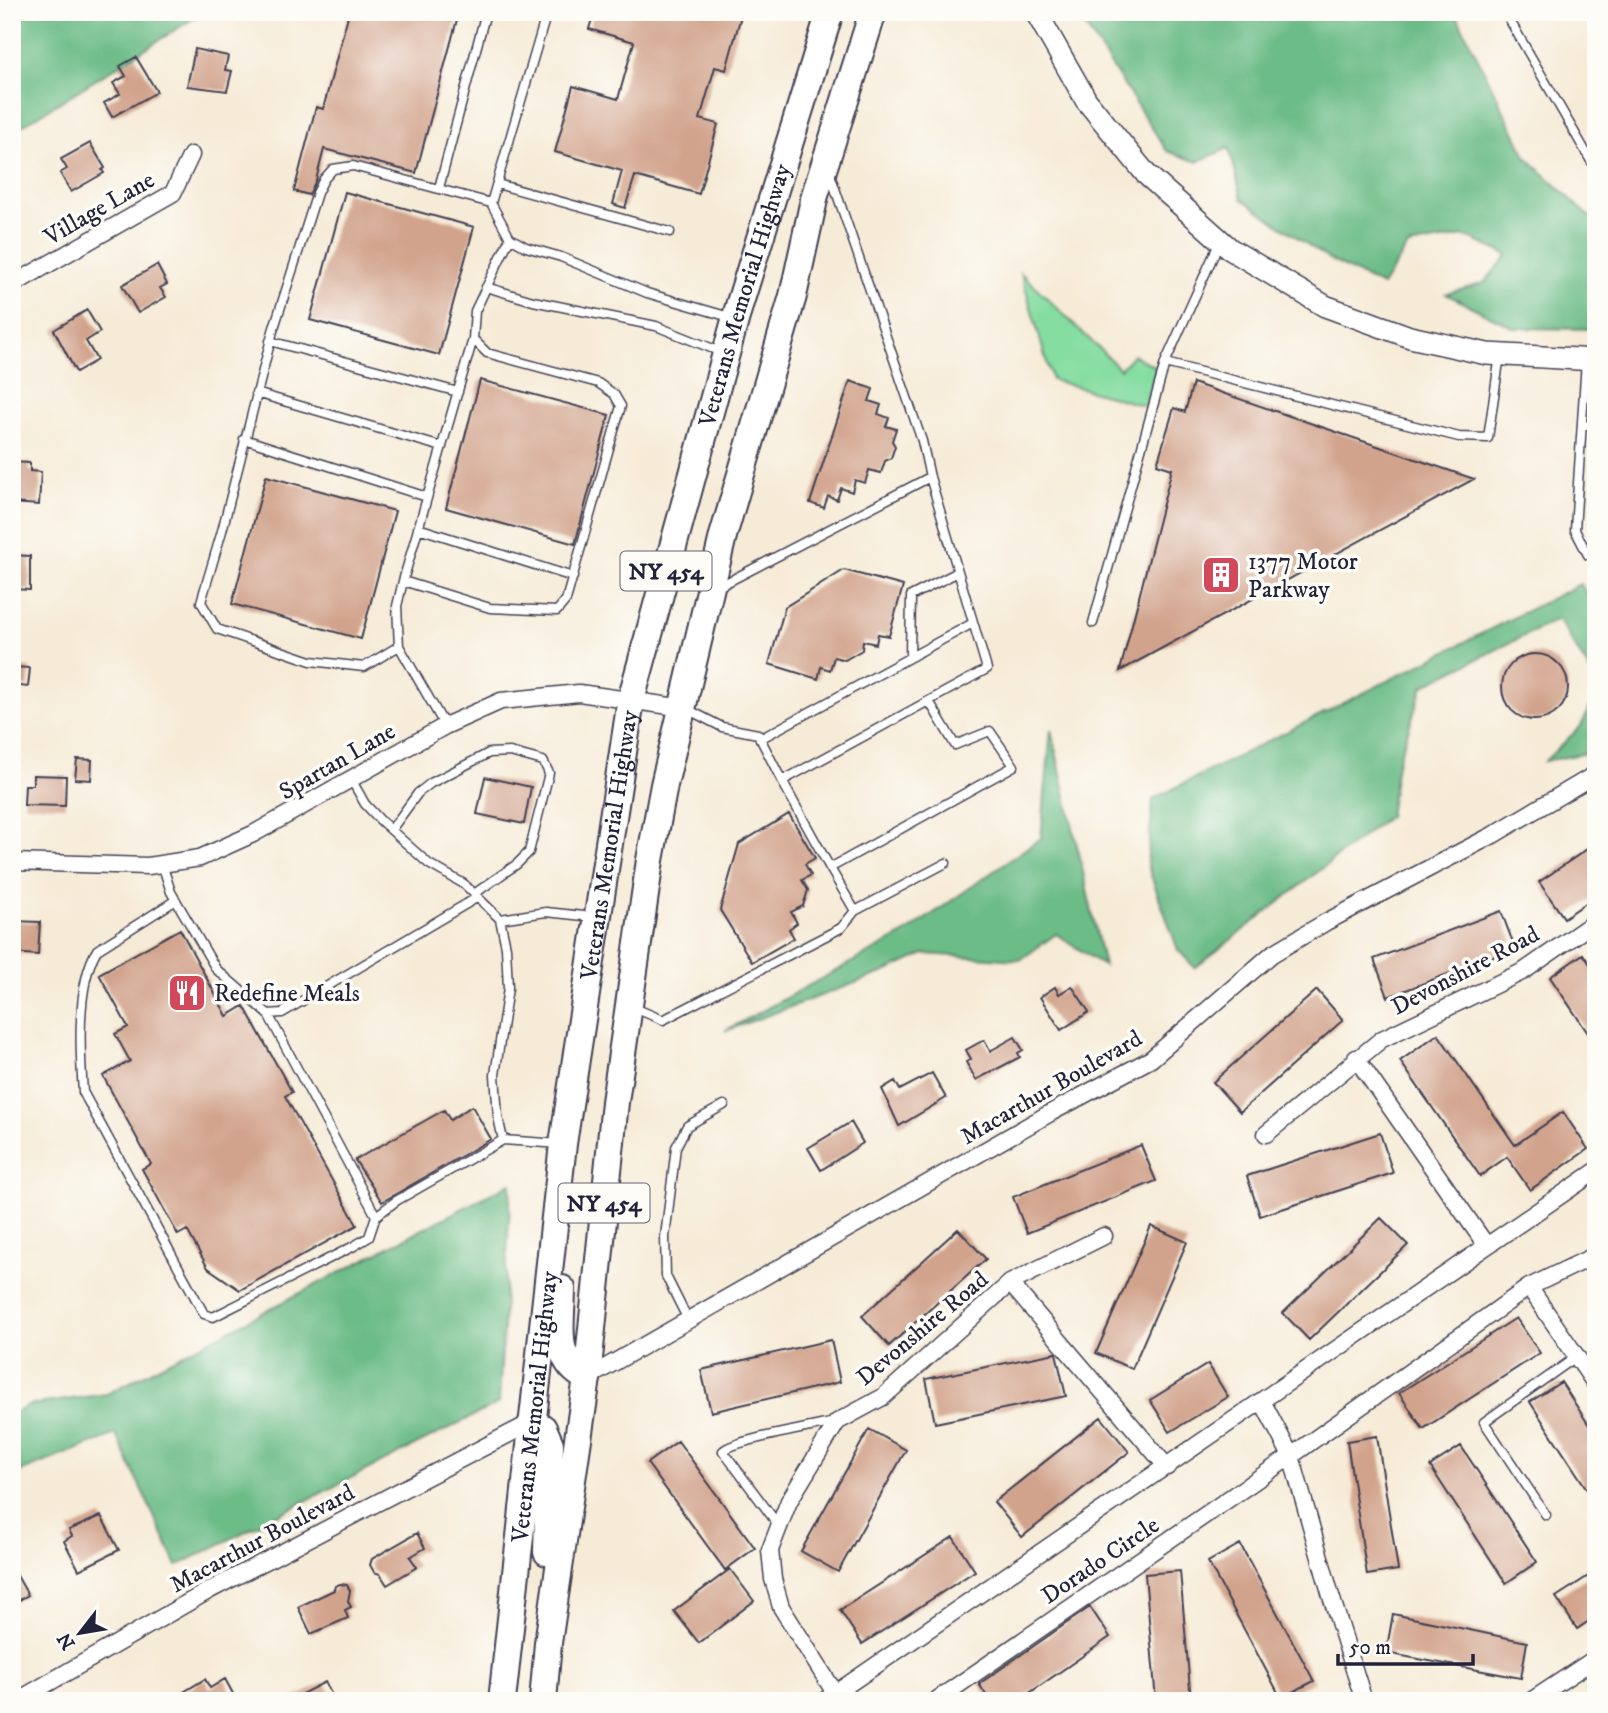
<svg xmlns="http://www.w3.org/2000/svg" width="1608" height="1713" font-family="'IM FELL DW Pica',serif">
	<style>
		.green { fill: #85dda1; stroke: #54806e; stroke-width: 2 }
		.forest { fill: #6cbc87; stroke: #476f61; stroke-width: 2 }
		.building { fill: #d1a38c }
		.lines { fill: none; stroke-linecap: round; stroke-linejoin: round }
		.service-casing { stroke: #424052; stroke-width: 11 }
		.minor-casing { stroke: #424052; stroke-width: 19 }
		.secondary-casing { stroke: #424052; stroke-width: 24 }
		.trunk-casing { stroke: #424052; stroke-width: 30 }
		.service { stroke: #fff; stroke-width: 8 }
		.minor { stroke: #fff; stroke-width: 16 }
		.secondary { stroke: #fff; stroke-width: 21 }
		.trunk { stroke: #fff; stroke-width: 26 }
		.labels { text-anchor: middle; stroke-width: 7; stroke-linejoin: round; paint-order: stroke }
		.shield { fill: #fdfcf7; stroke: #646373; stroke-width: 2 }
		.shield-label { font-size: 23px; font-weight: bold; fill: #22223b }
		.street-label { font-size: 24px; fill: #22223b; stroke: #fdfcf7 }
		.poi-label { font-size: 24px; fill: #22223b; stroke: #fdfcf7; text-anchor: start }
	</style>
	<rect width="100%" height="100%" fill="#fdfcf7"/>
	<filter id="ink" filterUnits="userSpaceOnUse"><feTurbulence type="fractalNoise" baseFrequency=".0143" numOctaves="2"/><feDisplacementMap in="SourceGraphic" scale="14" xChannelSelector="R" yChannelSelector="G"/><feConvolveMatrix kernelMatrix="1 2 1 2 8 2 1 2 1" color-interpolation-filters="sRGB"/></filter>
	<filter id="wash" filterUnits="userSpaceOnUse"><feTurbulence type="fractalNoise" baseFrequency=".00686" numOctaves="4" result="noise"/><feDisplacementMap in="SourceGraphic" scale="28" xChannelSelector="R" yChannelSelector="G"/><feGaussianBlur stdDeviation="1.57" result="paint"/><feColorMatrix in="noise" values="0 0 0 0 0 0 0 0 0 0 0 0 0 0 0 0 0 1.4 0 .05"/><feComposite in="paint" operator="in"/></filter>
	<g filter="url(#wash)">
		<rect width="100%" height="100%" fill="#f6ebd7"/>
		<!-- green -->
		<path class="green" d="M1021 273 1120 369 1133 355 1156 367 1145 406 1052 380Z"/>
		<!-- forest -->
		<path class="forest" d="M12 12H204L12 132Z
			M1076 12H1455L1527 158 1590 217 1596 215V329L1514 328 1446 294 1484 283 1508 255 1464 236 1408 246 1382 286 1330 260 1242 199 1229 148 1197 162 1167 151Z
			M1580 584 1596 605V681L1558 619 1423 686 1397 764 1389 816 1195 968 1178 950 1147 864 1153 799Z
			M1596 695V745L1587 753 1545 761 1581 726Z
			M1051 729 1104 966 1056 934 1020 960 924 954 885 972 725 1031 904 934 1041 838Z
			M511 1183 499 1403 177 1566 116 1434 12 1475V1414L30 1405 107 1394Z"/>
		<g id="blocks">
			<!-- building -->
			<path class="building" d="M349 12H459L416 173 324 149 316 180 309 195 294 191 316 107 323 109Z
				M594 12H742L726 70 715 67 700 119 718 124 699 194 635 176 625 208 613 204 622 171 555 152 573 86 618 99 634 42 589 29Z
				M195 49 228 56 225 70 232 71 227 91 187 86Z
				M136 57 157 92 112 117 104 103 120 94 113 83 126 76 120 66Z
				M90 143 105 168 102 170 104 173 71 192 60 173 67 169 61 159Z
				M345 192 474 227 439 355 310 320Z
				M157 265 167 284 160 288 166 297 138 313 122 285Z
				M87 310 100 332 86 341 97 360 76 372 54 330Z
				M480 380 609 415 575 544 446 508Z
				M850 381 873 389 869 401 881 405 878 414 889 418 886 426 896 429 892 441 895 446 891 458 885 461 881 473 869 470 865 483 855 480 852 492 841 488 837 500 828 496 824 508 810 503Z
				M1193 383 1474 479 1120 671 1172 469 1157 464 1174 408 1185 412Z
				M12 462 30 463V471L41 472 39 505 12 503Z
				M266 476 395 511 361 639 232 604Z
				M12 555 30 556V590L12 589Z
				M844 570 903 586 889 636 878 634 876 644 863 641 862 650 845 660 834 657 830 670 821 667 818 679 769 664 785 607Z
				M1502 687a33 33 0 1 1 66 0a33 33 0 1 1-66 0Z
				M12 667 30 668 28 687 12 685Z
				M77 759 92 760 91 780 75 779Z
				M33 775 66 776 65 806 24 805 25 785H33Z
				M485 777 531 787 524 824 477 814Z
				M789 814 815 858 805 864 811 875 802 880 808 890 803 906 791 912 797 923 789 929 794 938 752 962 720 910 739 844Z
				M1596 843V896L1564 918 1539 882Z
				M1501 911 1515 948 1388 997 1374 959Z
				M12 921 40 922 38 955 12 953Z
				M180 929 227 1016 244 1006 292 1092 285 1096 357 1225 240 1290 208 1268 187 1230 178 1235 142 1169 151 1164 103 1076 130 1061 115 1034 128 1027 99 974Z
				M1583 954 1596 973V1045L1550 977Z
				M1072 986 1089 1012 1061 1030 1040 997 1055 987 1059 994Z
				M1317 990 1343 1020 1240 1112 1213 1082Z
				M1438 1034 1515 1145 1563 1112 1588 1149 1530 1190 1507 1157 1480 1176 1400 1061Z
				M1015 1037 1023 1050 1018 1053 1020 1057 976 1080 966 1062 971 1059 966 1050 984 1040 990 1051Z
				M932 1073 946 1098 899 1126 882 1089 895 1081 900 1090Z
				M472 1106 491 1139 382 1202 355 1160 444 1110 450 1120Z
				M851 1122 863 1143 821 1170 808 1148Z
				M1380 1133 1393 1173 1260 1216 1247 1176Z
				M1141 1145 1156 1181 1027 1233 1013 1197Z
				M1381 1218 1408 1245 1309 1340 1283 1313Z
				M1151 1226 1187 1242 1132 1369 1096 1353Z
				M958 1229 986 1259 889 1346 862 1316Z
				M1516 1318 1540 1353 1423 1429 1399 1393Z
				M831 1340 840 1382 711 1412 701 1370Z
				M1056 1353 1066 1396 935 1423 926 1379Z
				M1208 1364 1228 1397 1170 1432 1150 1400Z
				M1561 1382 1596 1436V1503L1530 1402Z
				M1101 1417 1129 1452 1022 1537 994 1502Z
				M869 1429 906 1450 838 1572 801 1551Z
				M1377 1436 1398 1570 1367 1575 1347 1441Z
				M678 1441 755 1548 725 1570 647 1463Z
				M1461 1446 1537 1562 1506 1583 1430 1466Z
				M101 1516 119 1550 79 1570 64 1541 72 1536 69 1530Z
				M417 1533 425 1548 410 1557 417 1567 387 1585 380 1574 374 1572 370 1565 372 1559Z
				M953 1537 975 1571 862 1644 840 1610Z
				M1240 1544 1314 1681 1281 1698 1208 1562Z
				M12 1567 28 1595 12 1604Z
				M730 1569 754 1601 699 1643 674 1611Z
				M1180 1571 1191 1701H1156L1145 1574Z
				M1596 1571V1616L1577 1629 1556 1597Z
				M340 1584 347 1585 350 1591 348 1601 351 1607 345 1610 348 1618 311 1634 298 1607 334 1590 335 1586Z
				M1090 1607 1110 1637 1018 1701H990L979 1684Z
				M1393 1614 1527 1642 1521 1678 1386 1653Z
				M205 1679 210 1688 225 1679 237 1701H169Z
				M325 1682 335 1701H288Z"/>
		</g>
	</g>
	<g filter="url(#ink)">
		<use href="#blocks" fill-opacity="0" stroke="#424052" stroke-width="2"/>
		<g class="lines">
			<defs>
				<path id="service" d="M547 12 491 203 510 238 526 247 561 257 647 293 733 318
					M1505 12 1591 161 1596 158
					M497 184 670 232
					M439 188 486 12
					M486 287 533 301 656 326 721 352
					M473 339 403 581 490 608 557 611 566 600 621 406 614 394 598 383 487 353 473 339 475 311 510 238
					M270 341 458 392
					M1586 360 1575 530 1588 555
					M1165 363 1459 437 1488 438 1500 355
					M256 393 442 447
					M1582 425 1596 426
					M244 439 427 497
					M418 528 573 577
					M403 581 397 606 399 646 364 667 311 661 217 629 201 602 222 531 273 331 317 193 324 179 333 169 353 166 491 203
					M718 587 930 477
					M1093 623 1165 363 1220 241
					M399 646 445 726
					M910 657 911 596 958 572
					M929 701 955 745 990 731 1014 766 830 868 855 911 946 863
					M685 708 722 727 758 734 782 781 987 669 930 477 922 441 830 174
					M760 739 973 623
					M351 779 365 804 381 821 429 864 464 884 500 919 546 912 593 917
					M782 781 830 868
					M391 830 418 793 431 783 489 753 510 752 543 761 549 773 529 852 517 864 474 894
					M162 864 171 892 216 969 268 1014 282 1013 478 897
					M176 900 97 950C76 984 80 1053 83 1092L204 1314 213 1317 354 1246 369 1237 376 1216 396 1201 503 1140
					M500 919 506 947 508 988 495 1075 498 1117 503 1140 560 1144
					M632 1007 663 1020 841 928 855 911
					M268 1014 376 1216
					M688 1320 666 1276 665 1237 676 1147 687 1126 724 1105
					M1546 1515 1484 1422 1576 1357
					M779 1526 723 1451C733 1440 814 1427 835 1422"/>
				<path id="minor" d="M12 285 173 193 191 155
					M12 862 148 866 200 858 253 834 445 726 501 701 579 693 684 708
					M1356 1058 1486 1245
					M1266 1134 1382 1039 1524 971 1596 921
					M1010 1283 1167 1467
					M1529 1287 1596 1385
					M587 1378 1052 1112 1151 1059 1272 954 1326 922 1493 835 1596 774
					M1262 1401 1291 1456 1331 1596 1364 1701
					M835 1693 781 1607 773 1579 770 1550 789 1501 837 1422 883 1397 1010 1283 1104 1236
					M17 1701 208 1591 532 1422
					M824 1701 1596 1171
					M935 1701 1291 1456 1529 1287 1596 1255
					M1531 1701 1596 1658"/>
				<path id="secondary" d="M1036 12 1086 100 1146 174 1230 249 1325 306 1410 337 1487 354 1596 360"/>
				<g id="trunk">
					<path d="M562 1289C562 1323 551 1361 587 1378"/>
					<path d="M532 1422 543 1428 550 1444 547 1552"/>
					<path id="s1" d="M502 1701 563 1144 631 700 739 306 830 12"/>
					<path d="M543 1701 548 1643 587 1378 615 1102 650 860 664 785 723 536 793 296 815 195 873 12"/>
				</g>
			</defs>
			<!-- service casing -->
			<use href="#service" class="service-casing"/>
			<!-- minor casing -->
			<use href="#minor" class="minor-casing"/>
			<!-- secondary casing -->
			<use href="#secondary" class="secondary-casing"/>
			<!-- trunk casing -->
			<use href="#trunk" class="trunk-casing"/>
			<!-- service -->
			<use href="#service" class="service"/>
			<!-- minor -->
			<use href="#minor" class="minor"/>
			<!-- secondary -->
			<use href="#secondary" class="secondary"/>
			<!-- trunk -->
			<use href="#trunk" class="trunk"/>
		</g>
	</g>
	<!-- icons -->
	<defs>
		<symbol id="building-square" viewBox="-11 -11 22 22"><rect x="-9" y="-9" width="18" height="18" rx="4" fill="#d1495b" stroke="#fdfcf7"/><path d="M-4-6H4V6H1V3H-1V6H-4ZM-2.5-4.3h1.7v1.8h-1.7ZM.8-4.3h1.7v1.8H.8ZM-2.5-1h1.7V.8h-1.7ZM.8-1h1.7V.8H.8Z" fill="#fff"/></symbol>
		<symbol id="restaurant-square" viewBox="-11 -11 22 22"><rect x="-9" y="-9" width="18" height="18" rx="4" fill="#d1495b" stroke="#fdfcf7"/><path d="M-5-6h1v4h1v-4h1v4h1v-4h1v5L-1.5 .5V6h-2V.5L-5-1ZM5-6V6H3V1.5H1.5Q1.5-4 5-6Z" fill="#fff"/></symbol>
	</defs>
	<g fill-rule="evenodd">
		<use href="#building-square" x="1199" y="553" width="44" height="44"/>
		<use href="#restaurant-square" x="165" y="971" width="44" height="44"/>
	</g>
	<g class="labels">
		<!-- shield labels -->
		<g class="shield">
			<rect x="620.5" y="551.5" width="91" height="39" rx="5"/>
			<rect x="558.5" y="1183.5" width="91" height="39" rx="5"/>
		</g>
		<g class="shield-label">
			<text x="666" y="579">NY 454</text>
			<text x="604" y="1211">NY 454</text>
		</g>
		<!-- street labels -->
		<g class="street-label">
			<text transform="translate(99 208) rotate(-30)" y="8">Village Lane</text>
			<text dy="8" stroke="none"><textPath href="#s1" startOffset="1430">Veterans Memorial Highway</textPath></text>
			<text transform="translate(337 761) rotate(-30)" y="8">Spartan Lane</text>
			<text dy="8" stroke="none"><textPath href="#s1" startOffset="863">Veterans Memorial Highway</textPath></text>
			<text transform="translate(1465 970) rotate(-28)" y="8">Devonshire Road</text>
			<text transform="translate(1051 1087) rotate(-30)" y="8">Macarthur Boulevard</text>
			<text transform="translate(922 1328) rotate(-40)" y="8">Devonshire Road</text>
			<text dy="8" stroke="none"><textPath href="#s1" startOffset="296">Veterans Memorial Highway</textPath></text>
			<text transform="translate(262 1538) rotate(-28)" y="8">Macarthur Boulevard</text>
			<text transform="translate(1100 1560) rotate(-34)" y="8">Dorado Circle</text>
		</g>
		<!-- poi labels -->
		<g class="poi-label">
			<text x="1248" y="569">1377 Motor<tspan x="1248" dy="28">Parkway</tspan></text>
			<text x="214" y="1001">Redefine Meals</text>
		</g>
	</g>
	<!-- margin -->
	<rect width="1608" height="1713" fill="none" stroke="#fdfcf7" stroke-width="42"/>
	<!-- north arrow -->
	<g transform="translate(80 1633) rotate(239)" stroke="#fdfcf7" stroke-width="5" paint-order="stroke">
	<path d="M0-5L12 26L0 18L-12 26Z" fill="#22223b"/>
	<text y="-10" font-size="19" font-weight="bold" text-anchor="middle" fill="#22223b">N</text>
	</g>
	<!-- scale -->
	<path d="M1338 1654v10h135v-10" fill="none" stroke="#22223b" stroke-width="3.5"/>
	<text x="1349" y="1654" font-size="21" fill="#22223b" stroke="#fdfcf7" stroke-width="5" paint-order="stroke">50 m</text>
</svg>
